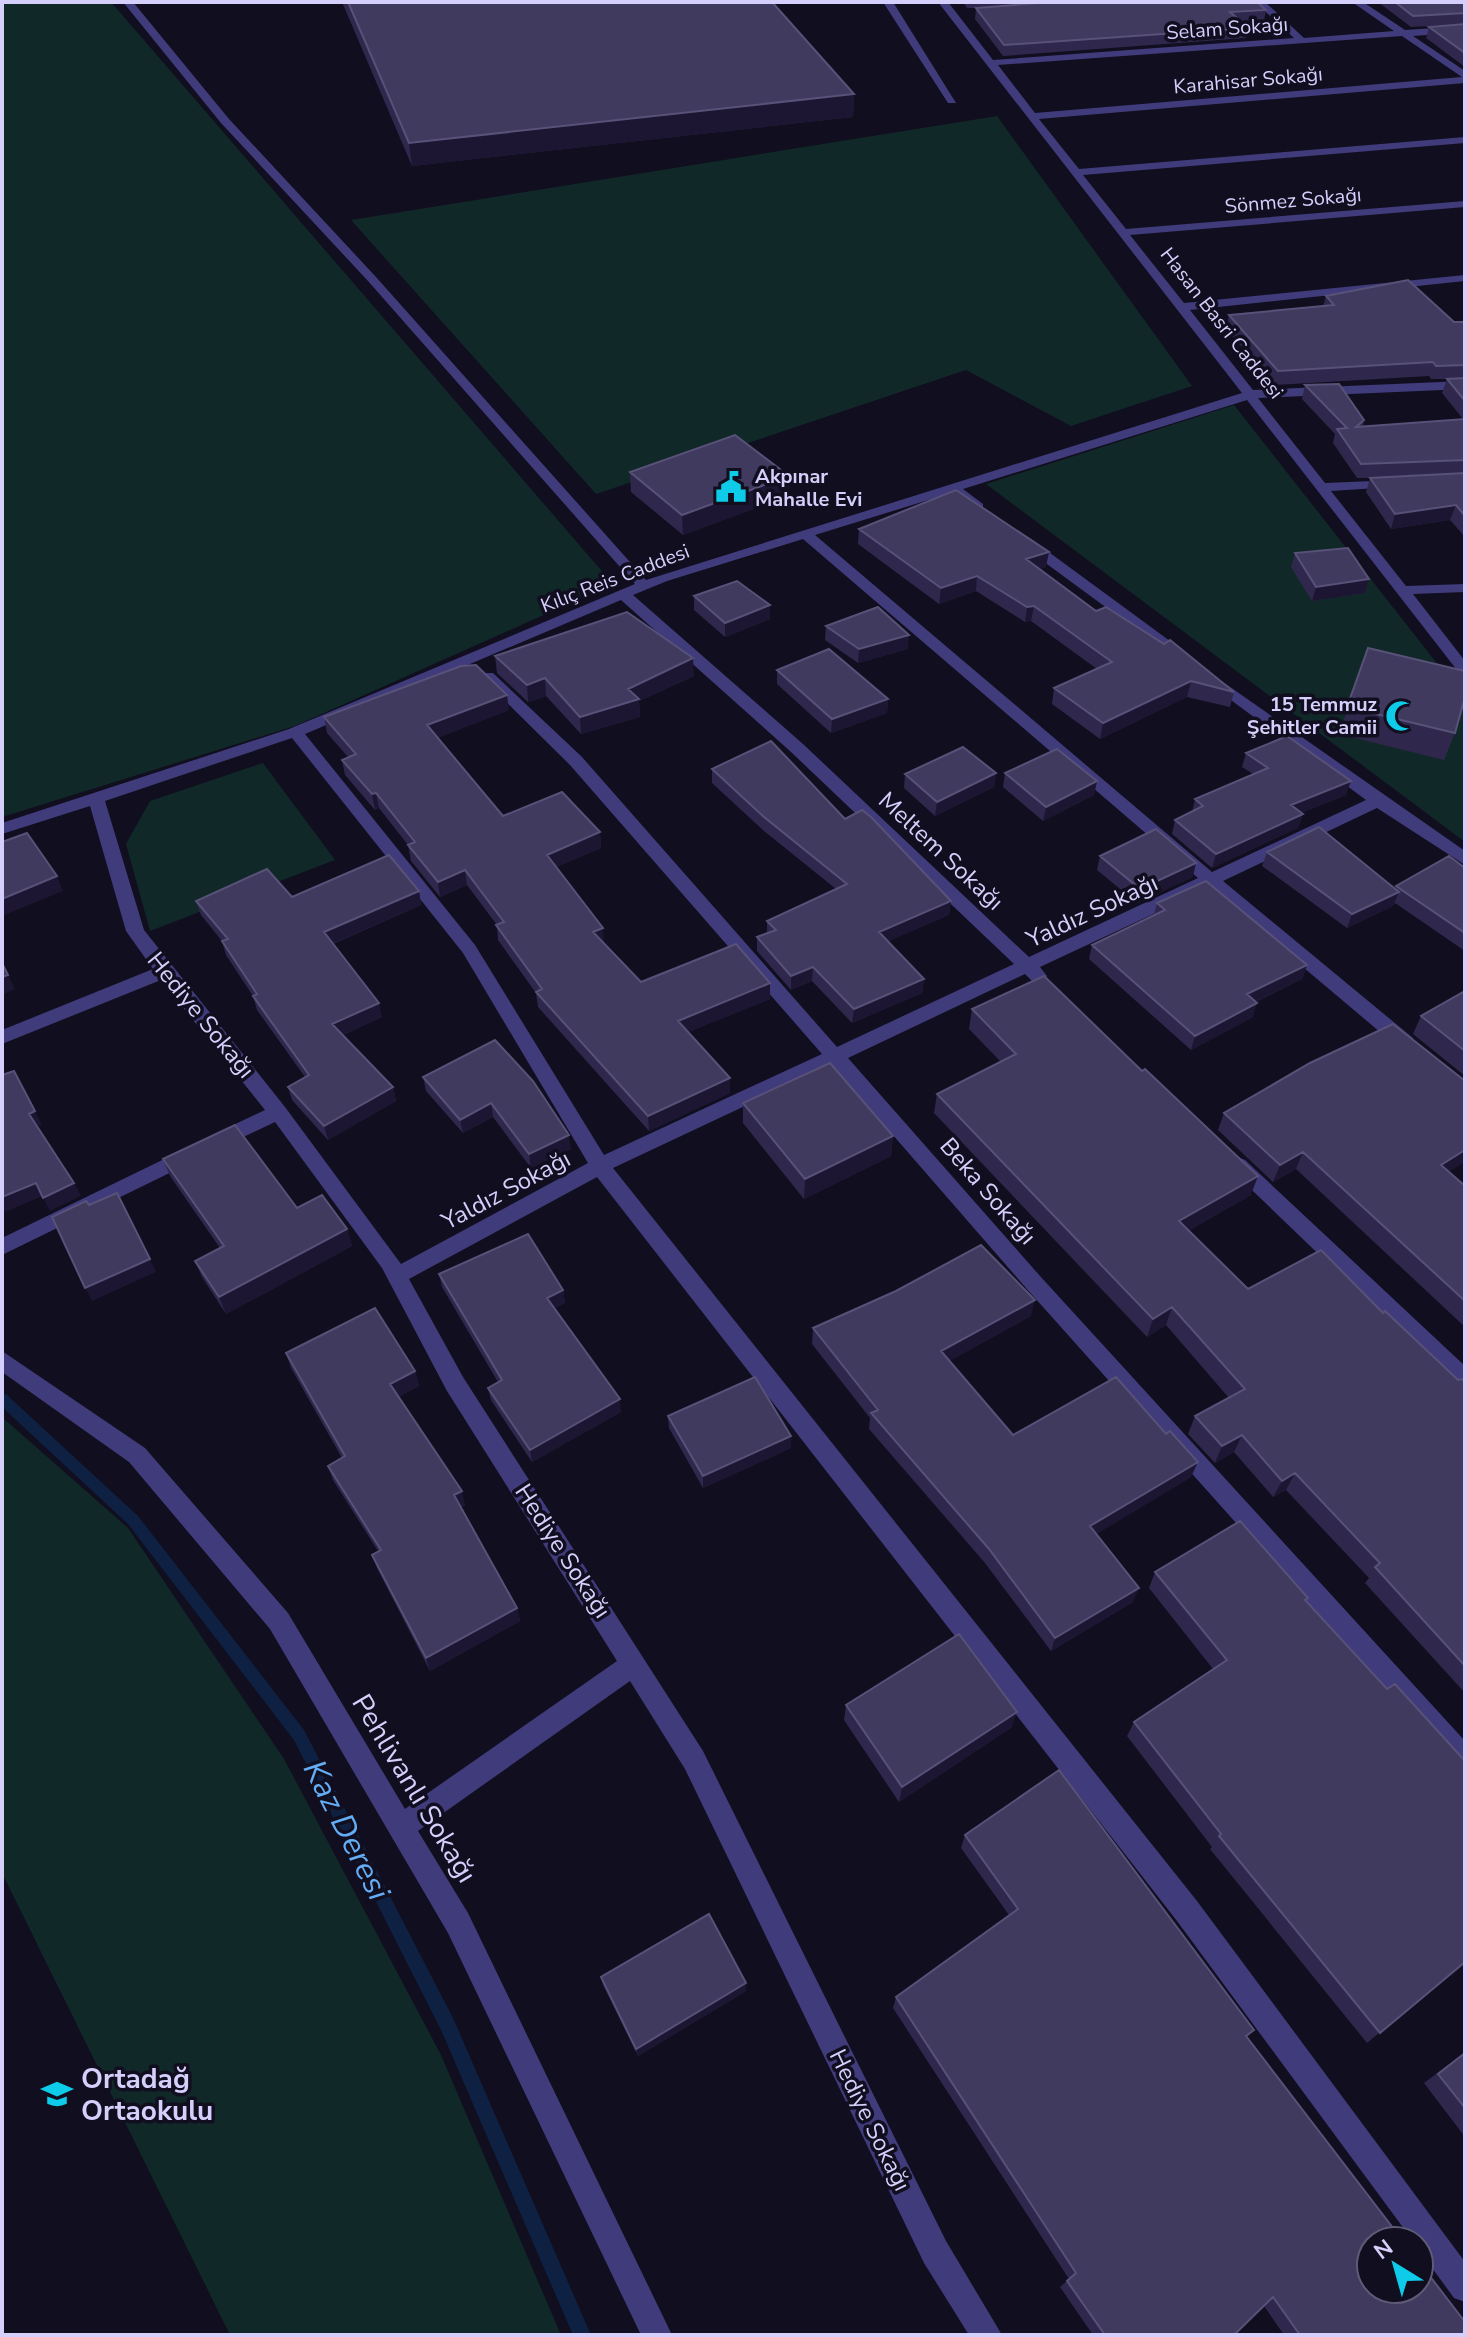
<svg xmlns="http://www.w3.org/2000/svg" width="1467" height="2337" font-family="'Nunito Sans',sans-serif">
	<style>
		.green { fill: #112828 }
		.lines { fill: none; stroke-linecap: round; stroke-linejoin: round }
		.stream { fill: #0f2142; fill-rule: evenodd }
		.minor { fill: #403c7b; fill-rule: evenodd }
		.wall { fill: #2f284c }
		.shaded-wall { fill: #1c1632 }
		.building { fill: #413a5f; stroke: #585178; stroke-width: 2 }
		.labels { text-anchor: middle; stroke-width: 7; stroke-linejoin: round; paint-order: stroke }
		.far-street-label { font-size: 20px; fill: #d5cffc; stroke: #110e1f }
		.far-poi-label { font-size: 20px; font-weight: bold; fill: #d5cffc; stroke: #110e1f; text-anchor: start }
		.street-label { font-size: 24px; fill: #d5cffc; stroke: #110e1f }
		.near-street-label { font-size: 28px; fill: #d5cffc; stroke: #110e1f }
		.near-poi-label { font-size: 28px; font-weight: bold; fill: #d5cffc; stroke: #110e1f; text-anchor: start }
		.near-water-label { font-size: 32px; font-style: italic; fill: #63adf6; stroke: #110e1f }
	</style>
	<rect width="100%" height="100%" fill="#110e1f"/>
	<!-- green -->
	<path class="green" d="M2 2H111L613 584 295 726 2 817Z
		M997 116 1192 386 1071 426 966 370 596 494 351 220Z
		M1234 405 1465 699V842L986 484Z
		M263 763 335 860 150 931 126 844 150 801Z
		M2 1417 128 1528 284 1759 441 2055 561 2335H230L2 1873Z"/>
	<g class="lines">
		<!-- stream -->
		<path class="stream" d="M2 1393 7 1395 138 1516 304 1730 453 2018 591 2335H573L441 2030 294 1740 128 1524 2 1407Z"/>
		<!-- minor -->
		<path class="minor" d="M123 2H133L229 119 376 277 646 580 1242 393 938 2H948L993 60 1294 38 1255 2H1265L1304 38 1394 31 1352 2H1363L1405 30 1465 26V32L1413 36 1465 71V83L1039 119 1079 169 1465 137V143L1083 175 1126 229 1465 201V207L1130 235 1184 303 1465 275V281L1190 310 1253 390 1465 381V389L1258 398 1325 483 1398 480 1400 483 1393 487 1331 491 1406 586 1465 584V592L1413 594 1465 661V676L1460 674 1247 400 963 489 983 504V510H973L951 493 815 535 1212 872 1366 800 1208 683V677L1213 675 1465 851V865L1377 808 1223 881 1413 1038 1415 1043 1413 1048H1399L1209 888 1040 967 1047 976 1044 981H1032L1025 974 848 1058 1040 1276 1465 1741V1773L1456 1769 1026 1288 832 1065 613 1168 1197 1901 1465 2262V2302L1454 2298 1419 2250V2241H1413L1177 1921 597 1177 409 1279 463 1377 703 1751 946 2241 1002 2335H969L924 2263 685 1769 630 1681 418 1831 468 1913 672 2335H641L448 1933 270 1629 129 1462 2 1372V1351L145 1448 288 1613 405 1809 617 1661 447 1391 382 1268 275 1122 224 1146H210L207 1141 210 1136 265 1110 161 980 2 1044V1030L153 969 126 931 90 806 2 834V823L289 729 635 584 368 281 221 123ZM1402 36 1462 77 1035 113 998 65ZM803 539 1198 878 1029 957 803 744 633 595 667 581ZM621 600 791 752 1014 964 837 1047 582 757 493 673H483V679L570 765 822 1054 604 1155 475 945 305 734ZM292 738 463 953 588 1163 401 1264 285 1107 144 930 105 801Z
			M883 2H893L956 103H948Z
			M1021 539H1031L1189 655V661H1179L1021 545Z
			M189 1147 196 1150 199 1155 196 1160 2 1255V1238Z
			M1238 1157 1245 1160 1465 1366V1389L1457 1387 1231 1170 1228 1165 1231 1160Z"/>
	</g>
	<!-- wall -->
	<path class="wall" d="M342 2H772L854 94 853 117 412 166Z
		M963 2H1257L1266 10 1264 21 1242 22 1249 28 1246 38 1003 56 975 19 976 8H981H967Z
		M1378 2H1465V24L1411 27Z
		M1465 24V67L1426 38 1429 27Z
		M1326 296 1454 322H1465V537L1450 520 1391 529 1366 492 1370 478H1375H1357L1333 443 1335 434 1302 399 1305 385 1364 420 1363 427 1463 419 1442 393 1447 379H1431L1429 376 1275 385 1226 329 1229 315 1323 306Z
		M630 472 789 496 683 535 631 492Z
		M859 529 1046 567 1039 569 1096 611 1234 692 1230 707 1187 697 1100 739 1052 704 1054 688 1097 669 1031 621 1025 622 976 591 939 604 858 544Z
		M1295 553 1369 579 1365 593 1312 601 1291 567Z
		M694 596 770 605V619L725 637 694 610Z
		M826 626 908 649 858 663 825 640Z
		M1368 648 1455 733 1444 760 1339 734Z
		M495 656 694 676 639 701 640 717 581 734 546 696 528 702 497 673Z
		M777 670 888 699 887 713 831 733 777 684Z
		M509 710 437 738 503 816 600 832 601 848 556 867 604 943 641 982 770 999 688 1032 730 1078V1093L649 1131 538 1007 536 993 498 940 497 925 467 885 440 897 411 861 408 845 379 808 375 810 345 775 342 760 348 757 327 733 324 717Z
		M1246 753 1346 795 1301 813 1303 814 1298 828 1212 868 1172 834 1175 820 1192 812 1195 799 1253 774 1242 767Z
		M712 769 845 819 951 901 949 915 888 941 924 979 922 993 852 1023 812 981 791 990 757 951V937L767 933V921L836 889 764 831 712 783Z
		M996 773 994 787 935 816 904 788 905 774Z
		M1005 773 1097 781 1094 795 1043 821 1003 787Z
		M1267 852 1395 889 1396 886 1465 868V951L1395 903 1393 906 1347 928 1262 866Z
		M1100 856 1193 877 1137 903 1097 870Z
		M419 891 421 905 333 944 382 1017 343 1035 393 1087 396 1101 328 1140 292 1100 288 1087 305 1077 257 1010 253 996 226 955 222 941 201 915 196 901Z
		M1157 903 1307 965 1302 979 1256 1002 1253 1017 1191 1050 1089 959 1092 945 1154 915Z
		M1465 991V1076L1413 1034 1421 1016Z
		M972 1009 1251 1195 1188 1231 1248 1289 1383 1313 1458 1380 1465 1382V1693L1365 1583 1369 1578 1286 1490 1273 1497 1234 1452 1215 1463 1188 1434 1195 1416 1229 1398 1166 1325 1147 1337 934 1113 937 1094 1001 1062 969 1029Z
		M495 1040 571 1149 531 1168 493 1117 463 1133 426 1091 423 1077Z
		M743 1103 893 1136 891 1156 804 1199 743 1123Z
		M1224 1113 1449 1172 1465 1186V1327L1296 1169 1273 1182 1218 1130Z
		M163 1159 297 1208 347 1229 352 1246 226 1314 202 1277 195 1261 220 1248 170 1176Z
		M439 1274 563 1290 565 1303 554 1308 621 1412 532 1462 491 1400 488 1388 498 1382 442 1287Z
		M1031 1316 949 1361 1013 1435 1191 1477 1096 1534 1133 1602 1051 1651 985 1563 869 1429 870 1418 812 1344 813 1328Z
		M286 1353 415 1371 419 1386 398 1397 465 1505 461 1508 517 1608 520 1621 430 1671 377 1568 372 1555 378 1551 333 1480 328 1466 342 1458 291 1368Z
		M668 1416 791 1448 703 1488 669 1428Z
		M1155 1572 1308 1598 1306 1601 1465 1962 1367 2043 1210 1849 1212 1847 1127 1736 1134 1722 1213 1669 1149 1588Z
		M846 1705 1012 1727 899 1802 844 1720Z
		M965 1835 1254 2030 1247 2037 1462 2335H1284L1264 2306 1234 2335H1093L1060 2287 1069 2279 893 2008 896 1997 1009 1915 961 1848Z
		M601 1977 746 1983V1991L638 2056 603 1985Z
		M1465 2052V2137L1424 2083Z"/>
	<!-- shaded-wall -->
	<path class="shaded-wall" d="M854 94 853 117 412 166 409 143Z
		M789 476V496L683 535 682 515Z
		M1456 505 1450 520 1391 529 1395 514Z
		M1049 552 1046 567 1023 575 1026 559Z
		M977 576 976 591 939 604 941 588Z
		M1369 579 1365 593 1312 601 1316 587Z
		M770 605V619L725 637V623Z
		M1034 606 1031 621 1025 622 1027 607Z
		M909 635 908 649 858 663 859 649Z
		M693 658 694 676 639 701 640 717 581 734 580 717 628 689Z
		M545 678 546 696 528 702 527 685Z
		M1191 681 1187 697 1100 739 1103 723Z
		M507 695 509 710 430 741 427 725Z
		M888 699 887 713 831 733 832 719Z
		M996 773 994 787 935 816 937 802Z
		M1097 781 1094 795 1043 821 1046 807Z
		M1351 781 1346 795 1286 819 1291 805Z
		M376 793 379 808 375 810 372 794Z
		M1303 814 1298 828 1212 868 1216 854Z
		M600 832 601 848 549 870 547 855Z
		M1196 863 1193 877 1137 903 1140 889Z
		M465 870 467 885 440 897 438 882Z
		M57 876 63 891 2 916V899Z
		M419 891 421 905 327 946 324 932Z
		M1399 892 1393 906 1347 928 1352 914Z
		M951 901 949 915 878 946 879 932Z
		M603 928 604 943 593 932Z
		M1307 965 1302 979 1243 1008 1247 994Z
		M813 967 812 981 791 990V976Z
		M8 975 15 989 2 995V977Z
		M924 979 922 993 852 1023 854 1009Z
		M770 983V999L678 1036V1021Z
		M379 1003 382 1017 336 1038 332 1024Z
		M1257 1003 1253 1017 1191 1050 1195 1036Z
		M730 1078V1093L649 1131 648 1116Z
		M393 1087 396 1101 328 1140 324 1126Z
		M491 1103 493 1117 463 1133 460 1120Z
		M35 1111 42 1125 36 1127 29 1114Z
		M569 1135 571 1149 531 1168 529 1154Z
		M893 1136 891 1156 804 1199 805 1179Z
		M1465 1150V1162L1432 1182 1441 1165Z
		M1303 1152 1296 1169 1273 1182 1280 1165Z
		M1258 1176 1251 1195 1172 1240 1179 1221Z
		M36 1183 43 1196 5 1212 2 1206V1197Z
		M74 1183 81 1196 50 1211 43 1198Z
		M347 1229 352 1246 226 1314 219 1297Z
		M150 1259 156 1272 92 1301 85 1288Z
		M563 1290 565 1303 549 1311 547 1298Z
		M1035 1300 1031 1316 938 1367 941 1351Z
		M1172 1307 1166 1325 1147 1337 1153 1319Z
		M415 1371 419 1386 394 1399 390 1384Z
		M620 1399 621 1412 532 1462 530 1450Z
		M1242 1435 1234 1452 1215 1463 1222 1446Z
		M791 1436V1448L703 1488V1476Z
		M1198 1462 1191 1477 1085 1541 1090 1526Z
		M1295 1473 1286 1490 1273 1497 1282 1481Z
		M462 1491 465 1505 458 1510 454 1495Z
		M1139 1588 1133 1602 1051 1651 1055 1638Z
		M517 1608 520 1621 430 1671 426 1658Z
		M1017 1712 1012 1727 899 1802 902 1787Z
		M746 1983V1991L638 2056 636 2049Z"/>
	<!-- building -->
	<path class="building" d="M348 2H772L854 94 409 143Z
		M1051 2H1257L1266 10 1230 12 1249 28 1004 45 976 8Z
		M1395 2H1465V13L1413 16Z
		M1465 24V53L1429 27Z
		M1408 280 1454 322H1465V365L1436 366 1433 362 1278 371 1229 315 1334 305 1326 296Z
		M1465 378V401L1447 379Z
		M1339 384 1364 420 1356 427 1465 419V460L1361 464 1337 429 1347 428 1305 385Z
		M735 435 789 476 682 515 630 472Z
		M1465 473V516L1456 505 1395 514 1370 478Z
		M956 490 1049 552 1026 559 1096 611 1106 607 1164 644 1170 640 1234 692 1191 681 1103 723 1054 688 1112 662 1034 606 1027 607 977 576 941 588 859 529Z
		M1348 548 1369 579 1316 587 1295 553Z
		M737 581 770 605 725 623 694 596Z
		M878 607 909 635 859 649 826 626Z
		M627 612 693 658 628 689 639 699 580 717 545 678 527 685 495 656Z
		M1368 648 1465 671V697L1455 733 1347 707Z
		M829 649 888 699 832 719 777 670Z
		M476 665 507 695 427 725 503 816 562 792 600 832 547 855 603 928 593 932 641 982 736 944 770 983 678 1021 730 1078 648 1116 536 992 542 989 496 925 504 922 465 870 438 882 408 845 415 842 376 793 372 794 342 760 356 754 324 717 461 666Z
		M1287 736 1351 781 1291 805 1303 814 1216 854 1175 820 1203 806 1195 799 1268 768 1246 753Z
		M771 741 845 819 862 810 871 817 951 901 879 932 924 979 854 1009 813 967 791 976 757 937 776 930 767 921 847 884 764 817 712 769Z
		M963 747 996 773 937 802 905 774Z
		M1057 749 1097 781 1046 807 1005 773Z
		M1319 827 1399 892 1352 914 1267 852Z
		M1156 829 1196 863 1140 889 1100 856Z
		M27 833 57 876 2 899V842Z
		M389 855 419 891 324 932 379 1003 332 1024 393 1087 324 1126 288 1087 309 1075 253 996 257 994 222 941 228 939 196 901 267 869 292 897Z
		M1449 856 1465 868V933L1396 886Z
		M1206 881 1307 965 1247 994 1257 1003 1195 1036 1092 945 1165 910 1157 903Z
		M2 963 8 975 2 977Z
		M1044 976 1142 1071 1145 1069 1258 1176 1179 1221 1248 1289 1321 1250 1383 1313 1385 1311 1458 1380 1462 1379 1465 1382V1666L1375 1567 1380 1563 1295 1473 1282 1481 1242 1435 1222 1446 1195 1416 1245 1389 1172 1307 1153 1319 937 1094 1016 1054 972 1009Z
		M1465 991V1051L1421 1016Z
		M1393 1024 1465 1081V1150L1441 1165 1465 1186V1301L1303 1152 1280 1165 1224 1113 1310 1063Z
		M495 1040 533 1081 569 1135 529 1154 491 1103 460 1120 423 1077Z
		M830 1063 893 1136 805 1179 743 1103Z
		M14 1071 35 1111 29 1114 74 1183 43 1198 36 1183 2 1197V1075Z
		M235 1125 297 1208 322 1195 347 1229 219 1297 195 1261 224 1246 163 1159Z
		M117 1193 150 1259 85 1288 52 1217 86 1201 89 1205Z
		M528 1234 563 1290 547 1298 620 1399 530 1450 488 1388 502 1380 439 1274Z
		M981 1245 1035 1300 941 1351 1013 1435 1116 1377 1166 1434 1170 1431 1198 1462 1090 1526 1139 1588 1055 1638 989 1549 871 1413 878 1410 813 1328 896 1291Z
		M375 1308 415 1371 390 1384 462 1491 454 1495 517 1608 426 1658 372 1555 381 1550 328 1466 345 1456 286 1353Z
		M755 1377 791 1436 703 1476 668 1416Z
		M1240 1521 1308 1598 1305 1600 1387 1689 1395 1684 1465 1761V1962L1380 2033 1219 1836 1221 1834 1134 1722 1227 1660 1155 1572Z
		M959 1634 1017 1712 902 1787 846 1705Z
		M1059 1770 1254 2030 1246 2036 1403 2241H1371V2289H1419V2262L1465 2322V2332L1462 2335H1300L1273 2297 1234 2335H1105L1067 2281 1076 2273 896 1997 1018 1909 965 1835Z
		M709 1914 746 1983 636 2049 601 1977Z
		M1465 2053V2108L1438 2074Z"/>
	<!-- icons -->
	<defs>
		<symbol id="civic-bare" viewBox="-9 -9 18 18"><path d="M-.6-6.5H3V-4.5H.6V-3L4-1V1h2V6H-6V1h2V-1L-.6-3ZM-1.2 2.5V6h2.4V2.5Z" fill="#0ecce9" stroke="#110e1f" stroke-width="2.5" paint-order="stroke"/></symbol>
		<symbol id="mosque-bare" viewBox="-9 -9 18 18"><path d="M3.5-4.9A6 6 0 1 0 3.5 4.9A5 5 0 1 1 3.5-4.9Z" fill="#0ecce9" stroke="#110e1f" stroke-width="2.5" paint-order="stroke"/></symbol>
		<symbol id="school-bare" viewBox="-9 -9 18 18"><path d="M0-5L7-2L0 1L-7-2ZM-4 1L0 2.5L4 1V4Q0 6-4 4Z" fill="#0ecce9" stroke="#110e1f" stroke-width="2.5" paint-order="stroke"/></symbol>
	</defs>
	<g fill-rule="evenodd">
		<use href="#civic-bare" x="709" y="465" width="44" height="44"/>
		<use href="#mosque-bare" x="1379" y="694" width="44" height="44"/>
		<use href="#school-bare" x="35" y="2072" width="44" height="44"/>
	</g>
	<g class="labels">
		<!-- far-street labels -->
		<g class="far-street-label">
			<text transform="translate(1227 28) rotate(-4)" y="7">Selam Sokağı</text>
			<text transform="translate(1248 80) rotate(-5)" y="7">Karahisar Sokağı</text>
			<text transform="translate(1293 200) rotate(-5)" y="7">Sönmez Sokağı</text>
			<text transform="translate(1222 323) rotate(52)" y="7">Hasan Basri Caddesi</text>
			<text transform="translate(615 578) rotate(-21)" y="7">Kılıç Reis Caddesi</text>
		</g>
		<!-- far-poi labels -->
		<g class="far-poi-label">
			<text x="755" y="483">Akpınar<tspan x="755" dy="23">Mahalle Evi</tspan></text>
			<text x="1377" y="711" text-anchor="end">15 Temmuz<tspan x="1377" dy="23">Şehitler Camii</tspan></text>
		</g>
		<!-- street labels -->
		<g class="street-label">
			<text transform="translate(941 851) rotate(43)" y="8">Meltem Sokağı</text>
			<text transform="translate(1092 911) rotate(-25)" y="8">Yaldız Sokağı</text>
			<text transform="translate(201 1015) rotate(51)" y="8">Hediye Sokağı</text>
			<text transform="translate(506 1190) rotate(-28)" y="8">Yaldız Sokağı</text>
			<text transform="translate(988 1191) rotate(49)" y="8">Beka Sokağı</text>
			<text transform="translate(563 1551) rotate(57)" y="8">Hediye Sokağı</text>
			<text transform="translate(870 2120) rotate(64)" y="8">Hediye Sokağı</text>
		</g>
		<!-- near-street labels -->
		<g class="near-street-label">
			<text transform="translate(415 1788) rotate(59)" y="10">Pehlivanlı Sokağı</text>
		</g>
		<!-- near-poi labels -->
		<g class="near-poi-label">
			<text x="81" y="2088">Ortadağ<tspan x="81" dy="32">Ortaokulu</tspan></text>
		</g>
		<!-- near-water labels -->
		<g class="near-water-label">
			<text transform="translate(347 1830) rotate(63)" y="11">Kaz Deresi</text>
		</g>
	</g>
	<!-- border -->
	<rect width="1467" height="2337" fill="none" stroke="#d5cffc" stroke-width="8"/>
	<!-- north arrow -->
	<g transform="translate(1395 2265) rotate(323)"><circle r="38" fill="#110e1f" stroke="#5f5b77" stroke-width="2"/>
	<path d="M0-6L14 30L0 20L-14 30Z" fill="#0ecce9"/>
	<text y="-12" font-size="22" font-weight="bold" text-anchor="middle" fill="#d5cffc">N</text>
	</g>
</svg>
